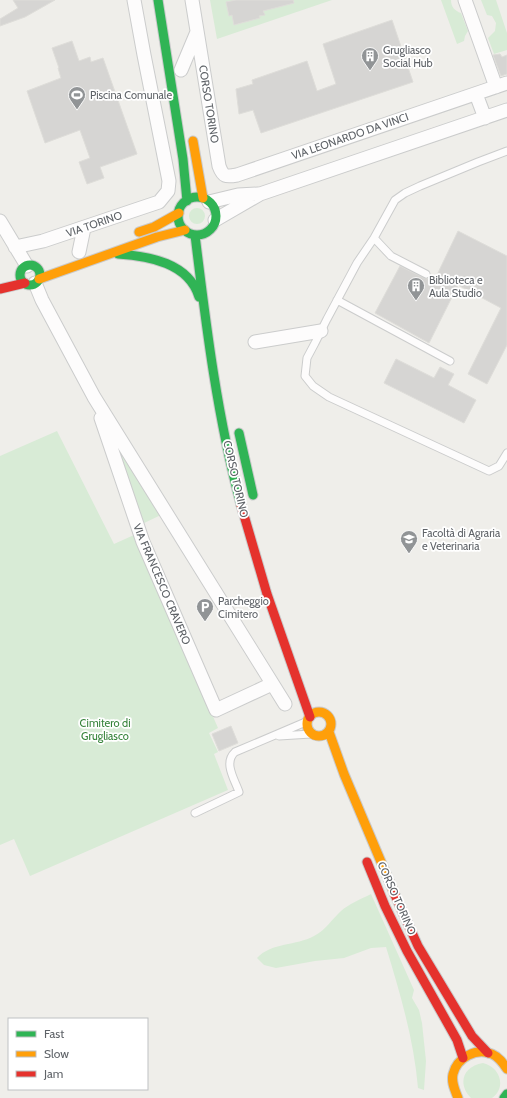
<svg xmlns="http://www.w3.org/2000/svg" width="507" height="1098" font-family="Cabin,sans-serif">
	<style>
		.green { fill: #d8ebd6 }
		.building { fill: #d6d5d3; stroke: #deddd9 }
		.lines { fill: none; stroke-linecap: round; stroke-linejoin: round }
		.lane-casing { stroke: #cbcccc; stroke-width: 9 }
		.street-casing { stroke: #cbcccc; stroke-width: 15 }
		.fast-casing { stroke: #cacacb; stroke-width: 11 }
		.slow-casing { stroke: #cacacb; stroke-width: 11 }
		.jam-casing { stroke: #cacacb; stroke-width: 11 }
		.lane { stroke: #fdfcfc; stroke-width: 7 }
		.street { stroke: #fdfcfc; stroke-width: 13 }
		.fast { stroke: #30b455; stroke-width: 9 }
		.slow { stroke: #ff9f0a; stroke-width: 9 }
		.jam { stroke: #e5322d; stroke-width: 9 }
		.labels { text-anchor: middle; stroke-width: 3.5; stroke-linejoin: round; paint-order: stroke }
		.poi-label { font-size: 11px; fill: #5f6368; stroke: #fff; text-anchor: start }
		.street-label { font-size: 11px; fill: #5f6368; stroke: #fff }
		.park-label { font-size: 11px; fill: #348238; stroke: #fff }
	</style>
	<rect width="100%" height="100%" fill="#efeeea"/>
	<!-- green -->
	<path class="green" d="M210 0H234L226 3 229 16 232 15 234 25 259 18V16L264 15 263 11 292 3 291 0H332L217 39Z
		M441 0H451C451 7 455 11 461 13L468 31 465 36 464 41 457 44Z
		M481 0H496L507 33V50L494 54 488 38 495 31 496 23 492 16 487 15Z
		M189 216a8 8 0 1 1 16 0a8 8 0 1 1-16 0Z
		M57 431 114 544 134 535 218 728 209 733 218 752 214 754 228 790 30 876 14 839 0 845V456Z
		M114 440 163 514 142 524Z
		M371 894 414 990 412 998 419 1010 422 1023 426 1061 424 1090 418 1088C414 1040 400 993 386 947L371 948 344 958 315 961 276 968 264 965 257 958C272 942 296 946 314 936 326 930 332 919 341 911 347 905 363 898 371 894Z
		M483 1063C500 1067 507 1087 492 1098H471C457 1084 463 1066 483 1063Z"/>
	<!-- building -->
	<path class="building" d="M13 0H55L25 17 0 26V19L18 8Z
		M236 0H293L294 3 263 11 265 15 259 16 260 18 234 25 232 15 229 16 226 2Z
		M392 20 413 82 261 133 253 110 239 114 236 89 253 84 252 80 307 61 317 91 336 84 323 44Z
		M72 41 79 61 90 57 91 62 103 58 137 154 100 167 104 178 87 184 79 162 90 158 80 130 45 143 27 91 61 78 58 68H59L52 48Z
		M500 54 502 57 507 55V74L501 76 493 55Z
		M458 231 507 256V345L487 384 468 374 501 308 458 285 429 343 375 313 400 266 424 278 427 279 430 276 435 279Z
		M396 359 434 378 440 367 454 374 448 385 476 400 464 423 384 383Z
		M231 726 238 743 219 751 212 734Z"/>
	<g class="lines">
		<defs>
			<path id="lane" d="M507 151 478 162 420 186 405 193 395 200 374 238 357 263 327 319 315 343 307 358 305 376 313 386 329 397 489 471 499 466 507 453
				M374 238 391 256 426 274
				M337 300 450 361
				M279 736 311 734
				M195 813 239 792C235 780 223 763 235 752L308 721"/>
			<path id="street" d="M192 0 219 166C223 177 226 177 237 175L507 83
				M465 0 496 87
				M181 70 197 32
				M476 94 485 118
				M209 202 238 195 258 194
				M215 220 260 194 507 110
				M0 221 27 266
				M15 247 43 241 147 206 159 202 168 191 169 181 144 55 134 0
				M79 252 84 228
				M35 283 42 300 94 397 285 704
				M255 342 321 331
				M101 418 143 542 216 710 272 684"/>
			<path id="fast" d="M158 0 183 159 187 201
				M178 216a19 19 0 1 1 38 0a19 19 0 1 1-38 0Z
				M195 235C206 325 217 417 241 505
				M118 254C149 256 189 263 199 297
				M20 275a10 10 0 1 1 20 0a10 10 0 1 1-20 0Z
				M239 433 253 495
				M504 1098 507 1094"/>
			<path id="slow" d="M193 141 203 198
				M139 232 154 227 179 213
				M39 279 157 237 185 230
				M307 724a12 12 0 1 1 24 0a12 12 0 1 1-24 0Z
				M329 732 344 774 395 895
				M458 1098C455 1090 451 1083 453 1074 457 1058 476 1047 492 1054 499 1057 503 1063 507 1069"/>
			<path id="jam" d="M0 289 25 283
				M241 505 267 594 310 717
				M367 862 385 906 407 951 457 1040 463 1058
				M395 895 418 946 472 1036 488 1053"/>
		</defs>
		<!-- lane casing -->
		<use href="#lane" class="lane-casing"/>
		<!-- street casing -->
		<use href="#street" class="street-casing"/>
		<!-- fast casing -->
		<use href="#fast" class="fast-casing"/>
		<!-- slow casing -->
		<use href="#slow" class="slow-casing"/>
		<!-- jam casing -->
		<use href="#jam" class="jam-casing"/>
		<!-- lane -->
		<use href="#lane" class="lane"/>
		<!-- street -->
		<use href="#street" class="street"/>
		<!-- fast -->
		<use href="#fast" class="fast"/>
		<!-- slow -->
		<use href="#slow" class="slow"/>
		<!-- jam -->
		<use href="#jam" class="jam"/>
	</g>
	<!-- icons -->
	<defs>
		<symbol id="building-pin" viewBox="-11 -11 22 30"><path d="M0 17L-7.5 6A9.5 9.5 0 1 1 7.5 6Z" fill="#919496" stroke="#fff"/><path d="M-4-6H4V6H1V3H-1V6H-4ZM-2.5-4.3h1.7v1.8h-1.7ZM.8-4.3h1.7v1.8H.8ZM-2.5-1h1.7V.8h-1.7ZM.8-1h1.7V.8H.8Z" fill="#fff"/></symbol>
		<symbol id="stadium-pin" viewBox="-11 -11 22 30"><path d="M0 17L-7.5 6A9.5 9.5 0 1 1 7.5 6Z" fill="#919496" stroke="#fff"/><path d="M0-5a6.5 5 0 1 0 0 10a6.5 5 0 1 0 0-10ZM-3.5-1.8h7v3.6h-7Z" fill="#fff"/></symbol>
		<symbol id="university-pin" viewBox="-11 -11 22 30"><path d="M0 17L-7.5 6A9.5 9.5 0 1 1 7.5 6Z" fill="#919496" stroke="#fff"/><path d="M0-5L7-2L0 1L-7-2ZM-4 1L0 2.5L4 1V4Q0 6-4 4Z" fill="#fff"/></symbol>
		<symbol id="parking-pin" viewBox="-11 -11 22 30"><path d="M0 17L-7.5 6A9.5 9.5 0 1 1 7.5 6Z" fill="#919496" stroke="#fff"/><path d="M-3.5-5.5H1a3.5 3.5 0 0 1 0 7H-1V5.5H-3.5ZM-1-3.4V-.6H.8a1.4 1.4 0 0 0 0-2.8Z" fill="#fff"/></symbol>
	</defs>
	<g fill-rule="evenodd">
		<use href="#building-pin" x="360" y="46" width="20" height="27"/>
		<use href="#stadium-pin" x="67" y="85" width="20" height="27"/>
		<use href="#building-pin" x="406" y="276" width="20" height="27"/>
		<use href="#university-pin" x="399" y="529" width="20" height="27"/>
		<use href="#parking-pin" x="195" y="597" width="20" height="27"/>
	</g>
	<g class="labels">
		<!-- poi labels -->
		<g class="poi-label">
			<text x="383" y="54">Grugliasco<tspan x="383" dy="13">Social Hub</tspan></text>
			<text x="90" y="99">Piscina Comunale</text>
			<text x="429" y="284">Biblioteca e<tspan x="429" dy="13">Aula Studio</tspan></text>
			<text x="422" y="537">Facoltà di Agraria<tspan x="422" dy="13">e Veterinaria</tspan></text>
			<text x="218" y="605">Parcheggio<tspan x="218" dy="13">Cimitero</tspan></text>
		</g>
		<!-- street labels -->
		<g class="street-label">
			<text transform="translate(209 104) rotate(81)" y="4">CORSO TORINO</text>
			<text transform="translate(350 136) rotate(-19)" y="4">VIA LEONARDO DA VINCI</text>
			<text transform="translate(94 224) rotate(-19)" y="4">VIA TORINO</text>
			<text transform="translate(236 479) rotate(77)" y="4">CORSO TORINO</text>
			<text transform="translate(162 584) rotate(67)" y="4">VIA FRANCESCO CRAVERO</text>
			<text transform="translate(397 898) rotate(66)" y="4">CORSO TORINO</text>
		</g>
		<!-- park labels -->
		<g class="park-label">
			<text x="105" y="727">Cimitero di<tspan x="105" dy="13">Grugliasco</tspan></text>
		</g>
	</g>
	<!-- legend -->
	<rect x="8" y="1018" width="140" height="72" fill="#ffffff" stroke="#bfc1c3"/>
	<rect x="16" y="1031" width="20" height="6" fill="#30b455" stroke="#bfc1c3"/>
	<text x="44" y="1038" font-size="12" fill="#5f6368">Fast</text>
	<rect x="16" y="1051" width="20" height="6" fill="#ff9f0a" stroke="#bfc1c3"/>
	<text x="44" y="1058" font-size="12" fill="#5f6368">Slow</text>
	<rect x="16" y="1071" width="20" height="6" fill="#e5322d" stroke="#bfc1c3"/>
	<text x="44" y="1078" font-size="12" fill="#5f6368">Jam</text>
</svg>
